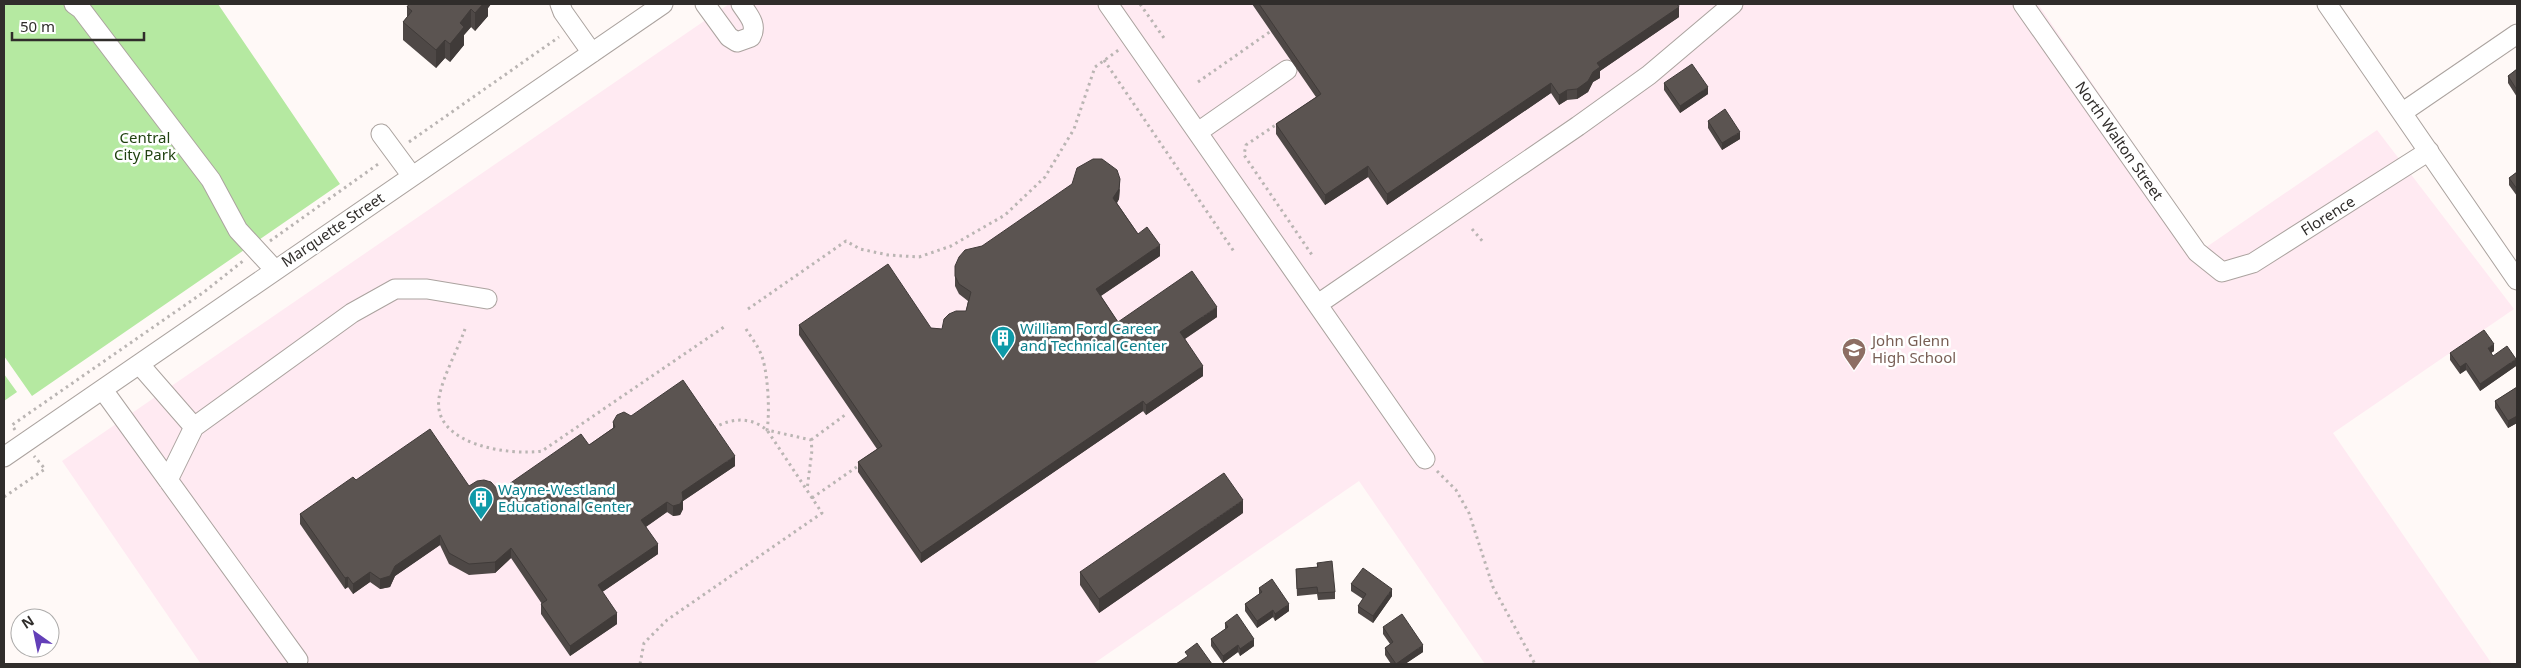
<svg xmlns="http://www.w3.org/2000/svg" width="2521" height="668" font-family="'Noto Sans',sans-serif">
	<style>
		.education { fill: #ffeaf2 }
		.green { fill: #b5e9a1 }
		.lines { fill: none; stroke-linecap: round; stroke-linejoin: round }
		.minor-casing { stroke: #aba39f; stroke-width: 21 }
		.path { stroke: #bab5b3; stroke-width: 3; stroke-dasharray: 2.5 4; stroke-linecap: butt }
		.minor { stroke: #fff; stroke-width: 19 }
		.wall { fill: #4e4846 }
		.shaded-wall { fill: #403b39 }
		.building { fill: #5b5451; stroke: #403b39 }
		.labels { text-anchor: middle; stroke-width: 5; stroke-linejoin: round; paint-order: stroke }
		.park-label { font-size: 15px; fill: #214211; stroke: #fff }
		.street-label { font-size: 15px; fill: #302d2b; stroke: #fff }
		.culture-label { font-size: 15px; fill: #0d838f; stroke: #fff; text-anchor: start }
		.education-label { font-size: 15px; fill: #785e54; stroke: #fff; text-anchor: start }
	</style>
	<rect width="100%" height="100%" fill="#fff9f7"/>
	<!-- education -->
	<path class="education" d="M729 4H2038L2205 248 2377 130 2514 309 2333 433 2492 664H1485L1359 481 1093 664H201L62 461Z"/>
	<!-- green -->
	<path class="green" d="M4 4H218L340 184 32 396 4 356Z
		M4 374 17 392 4 401Z"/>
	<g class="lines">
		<defs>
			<path id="minor" d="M74 4 81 9 211 180 238 230 275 270
				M560 4 563 12 592 53
				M705 4 729 37 737 42 751 37C758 24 748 15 741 4
				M1108 4 1425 459
				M2023 4 2197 252 2222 272 2253 263 2429 151
				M2327 4 2517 280
				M2403 112 2517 34
				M1198 132 1287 70
				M381 134 412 176
				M1318 304 1578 126 1649 75 1733 4
				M140 365 194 427
				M103 390 298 660
				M4 457 663 4
				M168 480 194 427 352 313 395 289H427L487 299"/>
		</defs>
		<!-- minor casing -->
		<use href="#minor" class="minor-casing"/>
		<!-- path -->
		<path class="path" d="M1140 4 1164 38
			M1104 60 1235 253
			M1198 82 1271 31
			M1280 122 1246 145 1244 155 1312 255
			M409 142 559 37
			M1472 229 1484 243
			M270 241 381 162
			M748 309 846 241 860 249 888 255 919 257 951 246 1005 215 1045 177 1074 129 1095 67 1120 49
			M465 329C458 349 442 378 439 398 432 445 510 456 542 451L724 327
			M746 329C752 339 760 348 763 360 768 377 770 413 767 430L811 440 812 450 807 490
			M15 430 12 425 204 292 243 261
			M811 440 845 415
			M1437 471 1456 490 1469 513 1493 587 1535 664
			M4 497 45 469 34 456
			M812 498 861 464
			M640 664 644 643 667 620 822 513 767 430C750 416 730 418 712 429"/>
		<!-- minor -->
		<use href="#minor" class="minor"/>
	</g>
	<!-- wall -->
	<path class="wall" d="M409 4H491L488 8V16L475 31 471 27 464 35V45L450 62 445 58 436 68 403 40V22L407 17V7Z
		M1252 4H1682L1678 6 1679 17 1600 71V78L1593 82 1588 92 1577 99 1567 100 1559 105 1551 93 1387 205 1368 177 1325 205 1276 134V124L1316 97Z
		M2517 69V97L2508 83V76Z
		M1664 83 1708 94 1680 113 1664 90Z
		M1708 121 1740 139 1722 150 1708 128Z
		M2517 172V196L2509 185V178Z
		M1120 189 1119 199 1117 203 1138 234 1160 256 1101 296 1118 322 1217 317 1185 339 1203 376 1146 415 1143 411 921 563 858 472V462L877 449 799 335V325L931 328 942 329 966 311 968 301 959 294 955 286V266L982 246Z
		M2494 351 2491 353 2493 356 2516 366 2480 391 2466 370 2460 374 2450 360V353Z
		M2517 387V423L2508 428 2495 408V401Z
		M613 422 735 466 683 501V509L680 515 673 516 667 512 646 527 658 554 602 592 617 624 570 656 541 614V604H542L511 558 495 573 469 575 449 564 440 545 395 576 390 587 380 589 370 582 353 594 348 587 345 589 300 524V514L356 480 469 486 499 491 589 445 613 428Z
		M1243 513 1099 613 1080 585V572Z
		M1317 563 1335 592V599L1318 600 1317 594 1297 596 1296 569 1317 567Z
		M1351 584 1392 596 1373 623 1358 613V606L1363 599 1351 591Z
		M1259 588 1289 611 1275 621 1273 617 1257 628 1245 611V604L1259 594Z
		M1225 623 1254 646 1240 656 1238 652 1223 663 1211 646V639L1225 629Z
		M1383 627 1423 652 1405 664H1391L1385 655V648L1390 644 1383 634Z"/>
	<!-- shaded-wall -->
	<path class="shaded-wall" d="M483 4H491L488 8V16L475 31V13Z
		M1679 7V17L1600 71V78L1593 82 1588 92 1577 99V89L1597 63Z
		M471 9V27L464 35V45L450 62V44L460 23Z
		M445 40V58L436 68V50Z
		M1551 83V93L1387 205V194Z
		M1708 87V94L1680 113V106Z
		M1567 90V100L1559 105V95Z
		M1740 132V139L1722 150V143Z
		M1368 166V177L1325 205V195Z
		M1120 179 1119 199 1113 209V198Z
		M1160 245V256L1096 299V289Z
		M1217 307V317L1180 342V332Z
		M2494 344V351L2488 355V348Z
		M2516 359V366L2480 391V384Z
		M2466 363V370L2460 374V367Z
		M1203 366V376L1146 415V405Z
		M1143 401V411L921 563V553Z
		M2517 416V423L2508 428V421Z
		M735 456V466L683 501V509L680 515 673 516V506L682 492Z
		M1243 500V513L1099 613V599Z
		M667 502V512L641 530V520Z
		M440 535V545L395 576 390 587 380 589V579L395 566Z
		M658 544V554L598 595V585Z
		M511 548V558L495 573V562Z
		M370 572V582L353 594V584Z
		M348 577V587L345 589V578Z
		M1392 589V596L1373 623V616Z
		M1289 604V611L1275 621V614Z
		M1273 610V617L1257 628V621Z
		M617 613V624L570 656V646Z
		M1254 639V646L1240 656V649Z
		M1238 645V652L1223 663V656Z
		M1423 645V652L1405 664H1396Z"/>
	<!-- building -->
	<path class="building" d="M409 4H483L475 13 471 9 460 23 464 27 450 44 445 40 436 50 403 22 412 11 407 7Z
		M1259 4H1677L1679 7 1597 63 1600 67 1593 72 1588 81 1577 89 1567 90 1559 95 1551 83 1387 194 1368 166 1325 195 1276 124 1321 94Z
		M1692 64 1708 87 1680 106 1664 83Z
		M2517 69V90L2508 76Z
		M1725 109 1740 132 1722 143 1708 121Z
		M1093 159H1102L1117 170 1120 179 1119 189 1113 198 1138 234 1147 227 1160 245 1096 289 1118 322 1192 271 1217 307 1180 332 1203 366 1146 405 1143 401 921 553 858 462 882 446 799 325 888 264 931 328 942 329 944 319 949 314 956 311H966L971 292 959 284 955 276V266L959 257 965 250 982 246 1072 184 1077 168Z
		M2517 172V189L2509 178Z
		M2484 330 2494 344 2488 348 2493 356 2507 346 2516 359 2480 384 2466 363 2460 367 2450 353Z
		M683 380 735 456 682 492 683 499 680 504 673 506 667 502 641 520 658 544 598 585 617 613 570 646 541 604 547 600 511 548 495 562 469 564 449 553 440 535 395 566 390 576 380 579 370 572 353 584 348 577 345 578 300 514 353 477 356 480 430 429 469 486 477 481 484 480 491 482 499 491 581 434 589 445 615 427 613 422 617 415 624 412 631 416Z
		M2517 387V416L2508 421 2495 401Z
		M1224 473 1243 500 1099 599 1080 572Z
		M1332 561 1335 592 1318 593 1317 587 1297 589 1296 569 1318 567 1317 563Z
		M1363 568 1392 589 1373 616 1358 606 1366 594 1351 584Z
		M1272 579 1289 604 1275 614 1273 610 1257 621 1245 604 1262 592 1259 588Z
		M1237 614 1254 639 1240 649 1238 645 1223 656 1211 639 1228 627 1225 623Z
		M1402 614 1423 645 1396 664 1385 648 1393 642 1383 627Z
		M1197 643 1212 664H1176L1188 656 1185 652Z"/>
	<!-- icons -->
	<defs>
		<symbol id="building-pin" viewBox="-11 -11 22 30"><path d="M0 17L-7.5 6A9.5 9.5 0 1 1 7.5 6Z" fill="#0f9aa8" stroke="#fff"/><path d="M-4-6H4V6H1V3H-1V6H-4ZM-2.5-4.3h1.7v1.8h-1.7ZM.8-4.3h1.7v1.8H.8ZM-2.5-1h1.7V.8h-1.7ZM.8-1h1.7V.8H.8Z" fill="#fff"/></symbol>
		<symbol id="school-pin" viewBox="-11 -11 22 30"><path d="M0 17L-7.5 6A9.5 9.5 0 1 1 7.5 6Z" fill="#8d6e63" stroke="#fff"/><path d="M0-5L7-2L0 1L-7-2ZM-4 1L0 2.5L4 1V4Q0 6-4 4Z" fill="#fff"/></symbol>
	</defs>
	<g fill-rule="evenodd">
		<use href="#building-pin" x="989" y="324" width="28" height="38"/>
		<use href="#school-pin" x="1840" y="336" width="28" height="38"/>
		<use href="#building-pin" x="467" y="485" width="28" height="38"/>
	</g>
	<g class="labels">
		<!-- park labels -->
		<g class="park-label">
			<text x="145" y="143">Central<tspan x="145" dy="17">City Park</tspan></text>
		</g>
		<!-- street labels -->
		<g class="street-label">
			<text transform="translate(2119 141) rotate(55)" y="5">North Walton Street</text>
			<text transform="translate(2328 216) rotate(-32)" y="5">Florence</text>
			<text transform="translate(333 230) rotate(-34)" y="5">Marquette Street</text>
		</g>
		<!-- culture labels -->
		<g class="culture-label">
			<text x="1020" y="334">William Ford Career<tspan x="1020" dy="17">and Technical Center</tspan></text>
			<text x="498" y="495">Wayne-Westland<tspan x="498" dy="17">Educational Center</tspan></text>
		</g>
		<!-- education labels -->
		<g class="education-label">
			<text x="1872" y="346">John Glenn<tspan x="1872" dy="17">High School</tspan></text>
		</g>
	</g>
	<!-- border -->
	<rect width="2521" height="668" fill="none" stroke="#302d2b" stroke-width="10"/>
	<!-- north arrow -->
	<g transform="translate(35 633) rotate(327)"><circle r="24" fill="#ffffff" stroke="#acabaa"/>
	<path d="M0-4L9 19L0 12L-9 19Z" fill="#633fb8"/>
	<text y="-8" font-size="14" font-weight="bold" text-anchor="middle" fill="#302d2b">N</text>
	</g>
	<!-- scale -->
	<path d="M12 32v8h132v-8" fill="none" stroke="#302d2b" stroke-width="2.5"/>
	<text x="20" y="32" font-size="15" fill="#302d2b" stroke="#ffffff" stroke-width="4" paint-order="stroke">50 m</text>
</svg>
